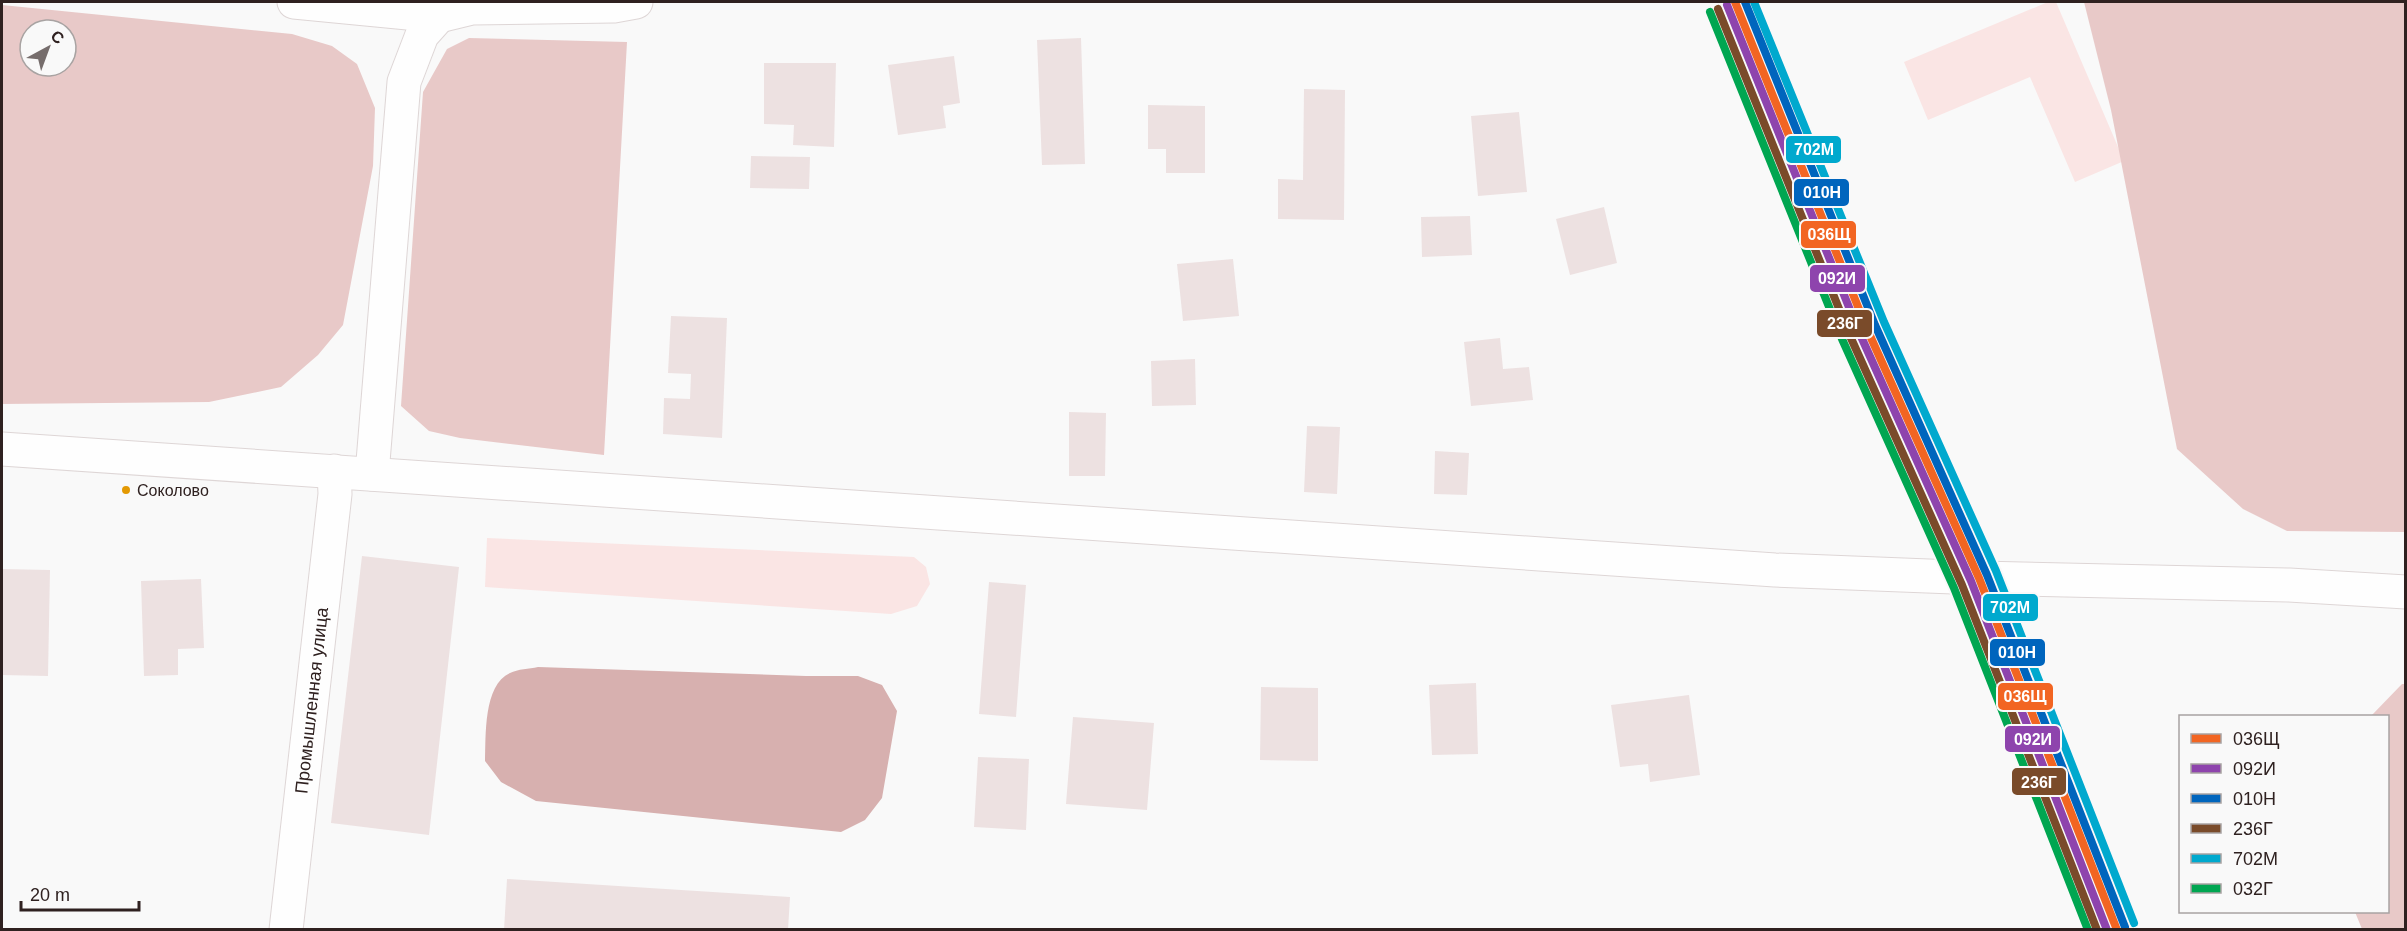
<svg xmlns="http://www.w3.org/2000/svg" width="2407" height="931" font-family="Helvetica,sans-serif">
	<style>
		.green { fill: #fae5e4 }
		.forest { fill: #e8c9c8; fill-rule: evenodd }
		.water { fill: #d7b0af }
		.building { fill: #ede1e1 }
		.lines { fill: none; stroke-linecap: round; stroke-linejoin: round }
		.street-casing { stroke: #ded6d6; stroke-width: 35 }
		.secondary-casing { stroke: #ded6d6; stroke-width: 35 }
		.street { stroke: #fefefe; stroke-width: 33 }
		.secondary { stroke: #fefefe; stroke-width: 33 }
		.rail-1-casing { stroke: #f9f9f9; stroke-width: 12 }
		.rail-2-casing { stroke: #f9f9f9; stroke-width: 12 }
		.rail-3-casing { stroke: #f9f9f9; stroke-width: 12 }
		.rail-4-casing { stroke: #f9f9f9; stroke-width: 12 }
		.rail-5-casing { stroke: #f9f9f9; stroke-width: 12 }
		.rail-6-casing { stroke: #f9f9f9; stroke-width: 12 }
		.rail-1 { stroke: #f26522; stroke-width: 8 }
		.rail-2 { stroke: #8e44ad; stroke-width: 8 }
		.rail-3 { stroke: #0065bd; stroke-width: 8 }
		.rail-4 { stroke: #7a4b2a; stroke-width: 8 }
		.rail-5 { stroke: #00a9ce; stroke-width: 8 }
		.rail-6 { stroke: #00a651; stroke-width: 8 }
		.bus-dot { fill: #e39903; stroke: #f9f9f9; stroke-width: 2 }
		.labels { text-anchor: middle; stroke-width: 4.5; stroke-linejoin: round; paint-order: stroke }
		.bus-label { font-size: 16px; fill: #2f2120; stroke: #f9f9f9; text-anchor: start }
		.street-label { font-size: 18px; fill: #2f2120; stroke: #f9f9f9 }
		.line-badge { stroke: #f9f9f9; stroke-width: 2 }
		.badge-label { font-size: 16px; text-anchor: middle; font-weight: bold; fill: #fff }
	</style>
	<rect width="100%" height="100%" fill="#f9f9f9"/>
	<!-- green -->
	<path class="green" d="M2048 2H2056L2124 161 2075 182 2030 77 1928 120 1904 62Z
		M487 538 914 557 926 567 930 584 917 606 891 614 485 587Z"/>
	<!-- forest -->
	<path class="forest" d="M2084 2H2405V532L2287 531 2243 509 2177 449 2111 110Z
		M2 5 292 34 332 46 357 64 375 108 373 166 343 325 318 355 281 387 209 402 2 404ZM30 30H66V66H30Z
		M469 38 627 42 604 455 460 438 429 431 401 406 423 92 447 49Z
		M2402 684H2406L2405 929H2362L2355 912H2388V716H2371Z"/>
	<!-- water -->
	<path class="water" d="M538 667 806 676H858L882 685 897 711 882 798 865 820 841 832 536 801 501 782 485 761C486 737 483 685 510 673 518 669 529 669 538 667Z"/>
	<!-- building -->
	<path class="building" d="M1081 38 1085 164 1042 165 1037 40Z
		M954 56 960 103 943 106 946 128 898 135 888 65Z
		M764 63H836L834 147 793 145 794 125 764 124Z
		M1304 89 1345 90 1344 220 1278 219V179L1303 180Z
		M1148 105 1205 106V173H1166V149H1148Z
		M1519 112 1527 192 1478 196 1471 116Z
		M751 156 810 157 809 189 750 188Z
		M1604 207 1617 263 1570 275 1556 219Z
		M1470 216 1472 255 1422 257 1421 217Z
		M1233 259 1239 316 1183 321 1177 264Z
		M671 316 727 318 722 438 663 434 664 398 690 399 691 374 668 373Z
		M1500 338 1503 369 1529 367 1533 400 1471 406 1464 342Z
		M1195 359 1196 405 1152 406 1151 361Z
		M1069 412 1106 413 1105 476H1069Z
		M1307 426 1340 427 1337 494 1304 492Z
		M1435 451 1469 453 1467 495 1434 494Z
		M362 556 459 567 429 835 331 823Z
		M2 569 50 570 48 676 2 675Z
		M201 579 204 648 178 649V675L144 676 141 581Z
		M989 582 1026 585 1016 717 979 714Z
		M1476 683 1478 754 1432 755 1429 685Z
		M1261 687 1318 688V761L1260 760Z
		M1689 695 1700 775 1650 782 1648 764 1620 767 1611 705Z
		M1073 717 1154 723 1147 810 1066 804Z
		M978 757 1029 759 1026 830 974 827Z
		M507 879 790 897 788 930H504Z"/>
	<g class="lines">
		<defs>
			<g id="street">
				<path d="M294 2 439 16 472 8 614 6 636 2"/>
				<path d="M372 474 404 82 422 35 439 16"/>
				<path id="s1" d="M286 930 335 494 334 471"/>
			</g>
			<path id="secondary" d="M2 449 1775 570 1979 578 2289 585 2406 592"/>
		</defs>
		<!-- street casing -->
		<use href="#street" class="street-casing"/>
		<!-- secondary casing -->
		<use href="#secondary" class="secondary-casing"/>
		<!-- street -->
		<use href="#street" class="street"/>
		<!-- secondary -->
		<use href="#secondary" class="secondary"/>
		<defs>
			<path id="rail-1" d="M1735 2 1867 329 1979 578 2117 930"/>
			<path id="rail-2" d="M1727 5 1859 332 1971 581 2107 930"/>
			<path id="rail-3" d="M1745 2 1875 325 1987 575 2125 927"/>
			<path id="rail-4" d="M1718 9 1850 336 1962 585 2097 930"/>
			<path id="rail-5" d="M1754 2 1884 322 1996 571 2134 923"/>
			<path id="rail-6" d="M1710 12 1842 339 1954 588 2088 930"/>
		</defs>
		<!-- rail-1 casing -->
		<use href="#rail-1" class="rail-1-casing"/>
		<!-- rail-2 casing -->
		<use href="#rail-2" class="rail-2-casing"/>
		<!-- rail-3 casing -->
		<use href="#rail-3" class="rail-3-casing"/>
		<!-- rail-4 casing -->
		<use href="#rail-4" class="rail-4-casing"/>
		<!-- rail-5 casing -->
		<use href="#rail-5" class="rail-5-casing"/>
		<!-- rail-6 casing -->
		<use href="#rail-6" class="rail-6-casing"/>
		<!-- rail-1 -->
		<use href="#rail-1" class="rail-1"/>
		<!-- rail-2 -->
		<use href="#rail-2" class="rail-2"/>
		<!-- rail-3 -->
		<use href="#rail-3" class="rail-3"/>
		<!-- rail-4 -->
		<use href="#rail-4" class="rail-4"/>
		<!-- rail-5 -->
		<use href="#rail-5" class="rail-5"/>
		<!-- rail-6 -->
		<use href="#rail-6" class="rail-6"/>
	</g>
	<!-- markers -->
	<circle class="bus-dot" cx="126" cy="490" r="5"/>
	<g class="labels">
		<!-- bus labels -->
		<g class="bus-label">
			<text x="137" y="496">Соколово</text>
		</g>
		<!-- street labels -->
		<g class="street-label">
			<text dy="6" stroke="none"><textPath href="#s1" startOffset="231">Промышленная улица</textPath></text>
		</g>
	</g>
	<g class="line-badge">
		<rect x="1785" y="135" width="57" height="29" rx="6" fill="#00a9ce"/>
		<rect x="1793" y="178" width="57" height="29" rx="6" fill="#0065bd"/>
		<rect x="1800" y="220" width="57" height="29" rx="6" fill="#f26522"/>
		<rect x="1809" y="264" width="57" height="29" rx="6" fill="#8e44ad"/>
		<rect x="1816" y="309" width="57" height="29" rx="6" fill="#7a4b2a"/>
		<rect x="1982" y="593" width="57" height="29" rx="6" fill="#00a9ce"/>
		<rect x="1989" y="638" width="57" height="29" rx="6" fill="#0065bd"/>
		<rect x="1997" y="682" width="57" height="29" rx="6" fill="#f26522"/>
		<rect x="2004" y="725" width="57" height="28" rx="6" fill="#8e44ad"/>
		<rect x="2011" y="767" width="56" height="29" rx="6" fill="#7a4b2a"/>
	</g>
	<g class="badge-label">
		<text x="1814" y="155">702М</text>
		<text x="1822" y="198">010Н</text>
		<text x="1829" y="240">036Щ</text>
		<text x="1837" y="284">092И</text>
		<text x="1845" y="329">236Г</text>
		<text x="2010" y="613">702М</text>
		<text x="2017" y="658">010Н</text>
		<text x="2025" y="702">036Щ</text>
		<text x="2033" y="745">092И</text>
		<text x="2039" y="788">236Г</text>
	</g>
	<!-- border -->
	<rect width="2407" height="931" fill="none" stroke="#2f2120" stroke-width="6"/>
	<!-- legend -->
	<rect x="2179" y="715" width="210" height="198" fill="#f9f9f9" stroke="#a8a3a2" stroke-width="1.5"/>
	<rect x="2191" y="734" width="30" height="9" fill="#f26522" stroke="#a8a3a2" stroke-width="1.5"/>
	<text x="2233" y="745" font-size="18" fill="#2f2120">036Щ</text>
	<rect x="2191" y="764" width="30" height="9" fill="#8e44ad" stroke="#a8a3a2" stroke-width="1.5"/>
	<text x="2233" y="775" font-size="18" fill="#2f2120">092И</text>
	<rect x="2191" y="794" width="30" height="9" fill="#0065bd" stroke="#a8a3a2" stroke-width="1.5"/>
	<text x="2233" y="805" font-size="18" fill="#2f2120">010Н</text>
	<rect x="2191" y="824" width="30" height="9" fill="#7a4b2a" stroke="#a8a3a2" stroke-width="1.5"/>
	<text x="2233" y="835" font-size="18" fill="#2f2120">236Г</text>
	<rect x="2191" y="854" width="30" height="9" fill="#00a9ce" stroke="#a8a3a2" stroke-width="1.5"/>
	<text x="2233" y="865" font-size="18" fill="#2f2120">702М</text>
	<rect x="2191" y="884" width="30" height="9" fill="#00a651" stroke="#a8a3a2" stroke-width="1.5"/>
	<text x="2233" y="895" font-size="18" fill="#2f2120">032Г</text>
	<!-- north arrow -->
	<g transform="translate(48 48) rotate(41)"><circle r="28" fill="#f9f9f9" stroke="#a8a3a2" stroke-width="1.5"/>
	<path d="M0-4.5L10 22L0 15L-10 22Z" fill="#766d6c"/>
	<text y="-9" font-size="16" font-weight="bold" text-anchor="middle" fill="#2f2120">С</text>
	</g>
	<!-- scale -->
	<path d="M21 901v9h118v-9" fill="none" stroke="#2f2120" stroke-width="3"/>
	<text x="30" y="901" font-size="18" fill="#2f2120" stroke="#f9f9f9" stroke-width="4.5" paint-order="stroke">20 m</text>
</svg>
